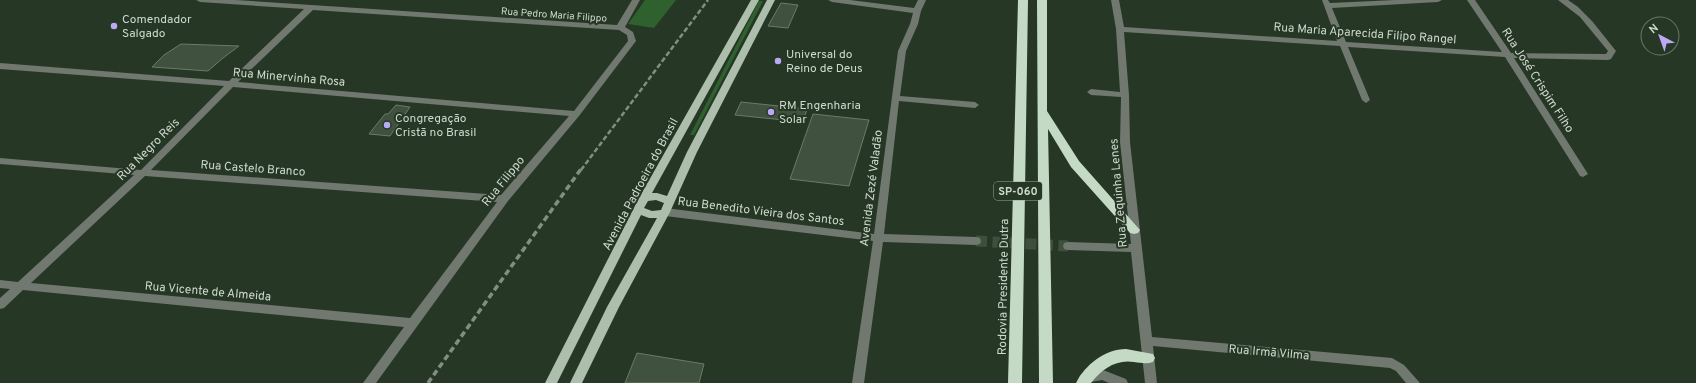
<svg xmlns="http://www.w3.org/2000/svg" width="1696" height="383" font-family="Overpass,sans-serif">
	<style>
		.green { fill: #2e612d }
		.building { fill: #40523f; stroke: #697c68 }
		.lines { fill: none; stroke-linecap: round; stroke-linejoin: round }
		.minor-tunnel { stroke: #3f4f3e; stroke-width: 11; stroke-dasharray: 11 5.5; stroke-linecap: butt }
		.minor { fill: #70786f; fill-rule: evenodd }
		.major { fill: #adbeac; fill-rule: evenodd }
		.highway { fill: #c5dac4; fill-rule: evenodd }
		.rail-far1 { stroke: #818f80; stroke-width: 2.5; stroke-dasharray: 5 2.5; stroke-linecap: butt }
		.rail { stroke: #818f80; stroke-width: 3.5; stroke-dasharray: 6 3.5; stroke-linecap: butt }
		.poi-dot { fill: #baaaf6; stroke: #263725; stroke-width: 1.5 }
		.labels { text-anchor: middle; stroke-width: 4; stroke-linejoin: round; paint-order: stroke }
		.far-street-label { font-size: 10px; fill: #ced9ce; stroke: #263725 }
		.shield { fill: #263725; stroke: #9ca89b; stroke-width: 1 }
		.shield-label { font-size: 11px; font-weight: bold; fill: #ced9ce }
		.poi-label { font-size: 12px; fill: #ced9ce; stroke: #263725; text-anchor: start }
		.street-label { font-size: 12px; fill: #ced9ce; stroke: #263725 }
	</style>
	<rect width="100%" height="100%" fill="#263725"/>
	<!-- green -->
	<path class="green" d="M645 0H676L654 28 628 24Z
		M759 1H763L694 135H690Z"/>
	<!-- building -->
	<path class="building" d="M781 3 798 5 788 28 768 26Z
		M181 44 239 46 223 58 208 71 152 67 164 55Z
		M741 102 807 109 803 122 735 115Z
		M396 105 410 107 390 136 369 134 385 114H388Z
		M813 114 869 120 849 186 790 179Z
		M637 353 704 364 699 383H625Z"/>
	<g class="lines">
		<!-- minor-tunnel -->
		<path class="minor-tunnel" d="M976 241 1068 246"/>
		<!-- minor -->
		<path class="minor" d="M196 0H235L617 25 632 0H640L625 27 633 32 636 41 579 116 508 201 376 383H363L404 327 23 290 4 308 0 309V298L10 289 0 288V280L18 282 134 175 0 164V158L141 170 224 86 0 69V63L229 81 304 9 200 2ZM313 10 619 30 627 35 628 41 574 111 238 82ZM233 87 569 116 501 195 151 170ZM145 176 497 202 410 318 31 283Z
			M828 0H850L914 8 918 0H926L921 11 918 24 906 51 900 96 975 102 979 105 975 108 899 101 884 234 976 237 980 238 981 241 980 244 976 245 883 242 864 383H852L873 241 665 216 660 212 665 208 874 234 898 51 910 24 913 13 832 2Z
			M1111 0H1119L1124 27 1337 41 1322 0H1328L1330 3 1395 0H1442L1438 2 1332 8 1346 42 1502 52 1467 0H1475L1511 53 1606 54 1608 51 1580 17 1558 0H1568L1578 7 1592 21 1616 51 1611 59 1608 60 1514 58 1588 174 1583 177 1580 176 1505 57 1348 47 1370 100 1366 103 1362 100 1340 46 1124 32 1129 95 1130 142 1152 337 1392 358 1404 365 1420 383H1406L1396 371 1390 368 1153 346 1157 383H1145L1131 252 1068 250 1064 249 1063 246 1064 243 1068 242 1131 244 1120 142 1121 97 1091 95 1087 92 1091 89 1120 92 1116 29Z
			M1103 370 1126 379 1128 383H1109L1102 380 1085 383 1081 382 1079 378 1081 374Z"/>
		<!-- major -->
		<path class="major" d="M751 0H759L652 193H657L667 196 687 152 767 0H775L697 152 670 212 619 307 582 383H570L607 307 657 218H649L641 215 557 383H545L639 198ZM656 200 664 203 661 210 652 211 644 208 648 201Z"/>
		<!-- highway -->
		<path class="highway" d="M1018 0H1028L1022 383H1008Z
			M1037 0H1047V111L1079 161 1140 230 1138 233 1134 234 1130 233 1071 167 1048 129 1053 383H1039Z
			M1126 349 1153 354 1155 358 1153 362C1147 364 1141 363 1134 362 1116 359 1102 369 1091 383H1076C1085 365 1105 349 1126 349Z"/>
		<!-- rail-far1 -->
		<path class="rail-far1" d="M581 170 708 0"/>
		<!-- rail -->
		<path class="rail" d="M428 383 581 169"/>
	</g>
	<!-- markers -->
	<g class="poi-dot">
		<circle cx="114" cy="26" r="4"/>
		<circle cx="778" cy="61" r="4"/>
		<circle cx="771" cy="112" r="4"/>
		<circle cx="387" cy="125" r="4"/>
	</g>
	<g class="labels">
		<!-- far-street labels -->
		<g class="far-street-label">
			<text transform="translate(554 14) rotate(4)" y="4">Rua Pedro Maria Filippo</text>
		</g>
		<!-- shield labels -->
		<rect class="shield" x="994" y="182" width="48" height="18" rx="3"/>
		<g class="shield-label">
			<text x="1018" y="195">SP-060</text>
		</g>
		<!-- poi labels -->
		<g class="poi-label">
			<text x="122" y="23">Comendador<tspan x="122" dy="14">Salgado</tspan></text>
			<text x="786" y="58">Universal do<tspan x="786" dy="14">Reino de Deus</tspan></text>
			<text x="779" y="109">RM Engenharia<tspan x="779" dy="14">Solar</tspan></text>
			<text x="395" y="122">Congregação<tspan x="395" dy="14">Cristã no Brasil</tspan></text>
		</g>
		<!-- street labels -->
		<g class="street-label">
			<text transform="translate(1365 33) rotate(4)" y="4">Rua Maria Aparecida Filipo Rangel</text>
			<text transform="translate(289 77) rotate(5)" y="4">Rua Minervinha Rosa</text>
			<text transform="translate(1538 80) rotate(57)" y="4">Rua José Crispim Filho</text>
			<text transform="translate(148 149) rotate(-45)" y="4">Rua Negro Reis</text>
			<text transform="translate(253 168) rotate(4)" y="4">Rua Castelo Branco</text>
			<text transform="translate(503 181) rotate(-51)" y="4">Rua Filippo</text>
			<text transform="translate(640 184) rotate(-62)" y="4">Avenida Padroeira do Brasil</text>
			<text transform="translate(871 188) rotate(-83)" y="4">Avenida Zezé Valadão</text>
			<text transform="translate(1118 193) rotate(-95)" y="4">Rua Zequinha Lenes</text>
			<text transform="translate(761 211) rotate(7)" y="4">Rua Benedito Vieira dos Santos</text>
			<text transform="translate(1003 287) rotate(-89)" y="4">Rodovia Presidente Dutra</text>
			<text transform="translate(208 291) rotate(5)" y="4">Rua Vicente de Almeida</text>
			<text transform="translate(1269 352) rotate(5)" y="4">Rua Irmã Vilma</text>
		</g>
	</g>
	<!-- north arrow -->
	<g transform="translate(1660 36) rotate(319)"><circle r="19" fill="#263725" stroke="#697869"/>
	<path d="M0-3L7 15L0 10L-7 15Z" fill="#baaaf6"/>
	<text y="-6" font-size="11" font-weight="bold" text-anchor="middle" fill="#ced9ce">N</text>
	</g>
</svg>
